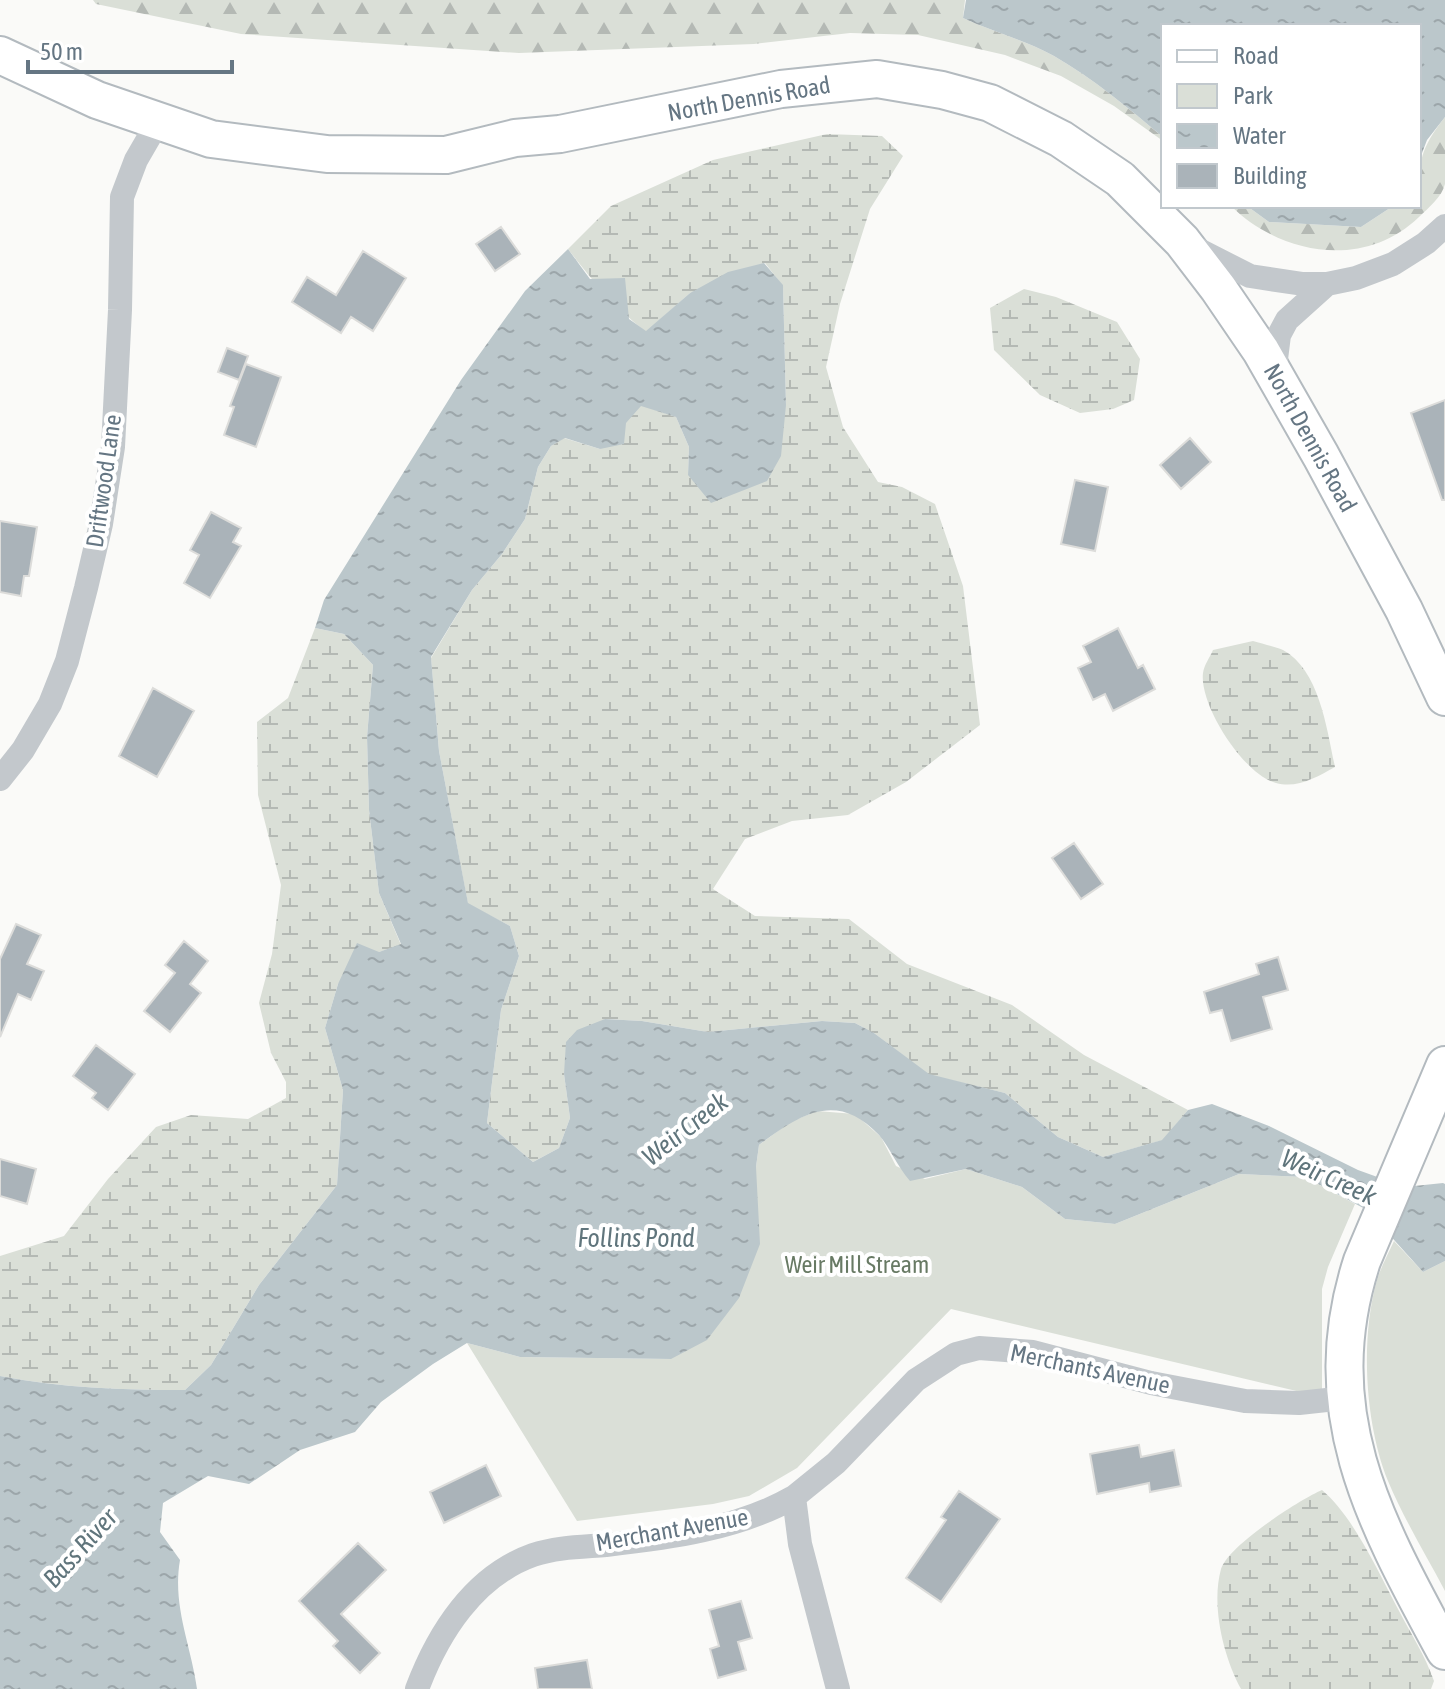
<svg xmlns="http://www.w3.org/2000/svg" width="1445" height="1689" font-family="'Asap Condensed',sans-serif">
	<style>
		.forest { fill: url(#forest-firs) }
		.wetland { fill: url(#wetland-marsh) }
		.green { fill: #dadfd7 }
		.water { fill: url(#water-ripples) }
		.building { fill: #aab3b9; stroke: #dcdcda; stroke-width: 2 }
		.lines { fill: none; stroke-linecap: round; stroke-linejoin: round }
		.secondary-casing { stroke: #b3babf; stroke-width: 40 }
		.minor { stroke: #c3c8cc; stroke-width: 24 }
		.secondary { stroke: #fff; stroke-width: 36 }
		.labels { text-anchor: middle; stroke-width: 8; stroke-linejoin: round; paint-order: stroke }
		.street-label { font-size: 24px; fill: #657683; stroke: #fff }
		.park-label { font-size: 24px; fill: #687a64; stroke: #fff }
		.water-label { font-size: 26px; font-style: italic; fill: #60757c; stroke: #fff }
	</style>
	<defs>
		<pattern id="forest-firs" width="22" height="20" patternUnits="userSpaceOnUse" patternTransform="scale(2)"><rect width="22" height="20" fill="#dadfd7"/><path d="M5 1l3.5 6h-7zM16 11l3.5 6h-7z" fill="#b4b9b4"/></pattern>
		<pattern id="wetland-marsh" width="20" height="14" patternUnits="userSpaceOnUse" patternTransform="scale(2)"><rect width="20" height="14" fill="#dadfd7"/><path d="M1 5h8M5 5V1M11 12h8M15 12V8" fill="none" stroke="#b4b9b4"/></pattern>
		<pattern id="water-ripples" width="26" height="14" patternUnits="userSpaceOnUse" patternTransform="scale(2)"><rect width="26" height="14" fill="#bbc7cb"/><path d="M2 4q2-2 4 0t4 0M15 11q2-2 4 0t4 0" fill="none" stroke="#9ca6aa"/></pattern>
	</defs>
	<rect width="100%" height="100%" fill="#fafaf8"/>
	<!-- forest -->
	<path class="forest" d="M93 0H965L963 18C993 32 1025 40 1054 56 1094 79 1128 108 1163 137V141L1114 106 1061 76 1005 55 918 35 850 33 754 44 519 53 241 34 96 4Z
		M1445 117C1445 138 1445 164 1445 184 1442 197 1428 208 1419 217 1364 270 1281 255 1231 206H1247L1269 222 1361 227 1393 206H1419C1419 162 1418 152 1445 117Z"/>
	<!-- wetland -->
	<path class="wetland" d="M827 134 882 136 903 156 870 209 840 304 826 367 843 427 878 482 902 487 935 504 963 586 980 725 906 782 848 815 792 821 745 839 713 889 755 916 849 919 907 964 1012 1005 1084 1055 1188 1110 1163 1140 1103 1157 1058 1137 1005 1093 929 1075 874 1033 855 1023 822 1021 708 1032 642 1021 605 1019 564 1074 570 1118 559 1148 533 1162 487 1123 501 1010 519 956 510 926 468 904 439 751 431 658 472 590 502 554 525 519 538 467 551 446 564 438 600 449 641 405 676 417 689 447 688 475 786 405 783 286 765 263 690 293 646 332C615 308 591 279 568 249L611 206 713 160Z
		M1024 289 1056 297 1117 322 1140 359 1134 400 1113 409 1080 413 1040 395 994 350 990 308Z
		M315 628 344 634 373 665 367 737 369 810 379 893 401 945 379 952 338 984 325 1028 343 1090 337 1185 259 1285 211 1365 185 1390C123 1390 61 1388 0 1376V1256L64 1236 108 1179 156 1127 191 1115 248 1119 286 1098V1082L271 1053 259 1003 272 954 281 885 258 795 257 722 288 698Z
		M1253 641C1262 644 1274 646 1283 650 1320 670 1327 731 1335 767 1317 777 1297 789 1276 783 1244 775 1199 705 1203 673 1204 665 1210 657 1213 650Z
		M1322 1490C1354 1517 1378 1572 1398 1609 1411 1634 1425 1655 1434 1681L1431 1689H1241C1223 1656 1211 1605 1221 1569 1229 1545 1299 1500 1322 1490Z"/>
	<!-- green -->
	<path class="green" d="M817 1111 855 1114 881 1137 896 1166 925 1179 966 1169 1022 1187 1065 1219 1115 1224 1239 1174 1305 1177 1355 1204 1328 1267 1322 1289V1397L951 1309 797 1468 749 1496 713 1504 577 1521 467 1343 520 1357 670 1359 756 1167 759 1145 790 1122Z
		M1394 1241 1423 1272 1445 1261V1591C1426 1555 1404 1519 1388 1481 1365 1424 1360 1340 1377 1280 1381 1267 1388 1254 1394 1241Z"/>
	<!-- water -->
	<path class="water" d="M966 0H1445V117L1427 140 1419 161V26H1163V137C1128 108 1094 79 1054 56 1025 40 993 32 963 18Z
		M1247 206H1393L1361 227 1269 222Z
		M568 249 590 279 625 278 629 319 646 331 690 293 728 272 764 263 783 285 786 405 781 456 767 481 711 503 688 475 689 447 676 417 641 406 626 423 624 444 600 449 565 438 551 446 538 467 525 519 502 554 472 590 431 657 439 751 468 903 510 926 519 956 501 1010 487 1123 533 1162 559 1148 570 1118 564 1074 566 1042 577 1030 605 1019 642 1021 708 1032 822 1021 855 1023 874 1033 929 1074 1005 1093 1058 1137 1103 1157 1162 1140 1188 1110 1212 1104 1269 1126 1358 1170 1405 1187 1443 1183 1445 1184V1261L1423 1272 1367 1210 1305 1177 1239 1174 1115 1224 1065 1219 1022 1187 966 1169 910 1181C897 1166 890 1148 879 1135 837 1090 800 1114 759 1145L756 1167 760 1244 739 1298 707 1340 671 1359 520 1357 467 1343 433 1364 381 1402 355 1432 300 1450 249 1484 208 1476 163 1503 160 1532 180 1560C172 1606 191 1645 197 1689H0V1376C61 1388 123 1390 185 1390L211 1365 259 1285 337 1185 343 1090 325 1028 338 984 357 943 379 952 401 944 379 893 369 810 367 737 373 665 344 634 315 628 324 600 461 380 525 291Z"/>
	<!-- building -->
	<path class="building" d="M501 227 520 254 495 271 476 244Z
		M363 251 406 278 373 331 351 317 341 333 292 302 307 277 336 295Z
		M227 348 248 356 239 380 218 372Z
		M246 364 281 377 256 447 224 435 234 407 230 406Z
		M1445 400V500H1442L1411 413Z
		M1190 438 1211 462 1181 489 1160 465Z
		M1075 480 1108 487 1095 551 1061 544Z
		M211 512 241 528 233 542 241 546 210 598 184 583 199 555 190 550Z
		M0 521 37 527 29 576H24L21 596 0 592Z
		M1118 628 1138 668 1143 665 1155 689 1113 711 1105 694 1093 700 1078 668 1091 662 1083 646Z
		M153 688 194 711 157 777 119 756Z
		M1074 843 1103 884 1081 899 1052 858Z
		M16 924 41 935 27 964 44 971 31 1000 18 994 0 1037V959Z
		M184 941 208 961 190 984 201 993 170 1032 144 1011 175 973 165 965Z
		M1278 957 1288 990 1263 997 1272 1029 1231 1041 1222 1010 1210 1013 1204 992 1259 974 1256 964Z
		M96 1045 135 1074 108 1110 92 1098 96 1093 73 1076Z
		M0 1159 36 1169 27 1204 0 1196Z
		M1139 1445 1141 1457 1174 1450 1181 1486 1150 1492 1149 1483 1097 1494 1090 1454Z
		M486 1465 501 1496 444 1523 430 1492Z
		M959 1491 1000 1519 941 1602 906 1578 946 1520 941 1517Z
		M358 1543 386 1570 341 1614 380 1653 360 1673 333 1646 338 1641 299 1601Z
		M741 1601 752 1638 738 1642 746 1670 718 1678 710 1649 719 1646 709 1610Z
		M587 1660 592 1689H538L535 1668Z"/>
	<g class="lines">
		<defs>
			<path id="secondary" d="M0 55 97 100 211 139 327 154 446 155 515 138 560 134 781 89 877 79 942 90 990 103 1061 139 1120 179 1182 241 1218 288 1261 351 1321 456 1404 610 1445 697
				M1445 1065 1362 1261C1313 1412 1375 1522 1445 1651"/>
		</defs>
		<!-- secondary casing -->
		<use href="#secondary" class="secondary-casing"/>
		<!-- minor -->
		<path class="minor" d="M1191 246 1250 276 1303 284H1327
			M1274 375 1279 335 1287 320 1327 284 1356 278 1393 264 1426 243 1445 226
			M0 779 23 750 50 704 67 661 86 588 101 524 113 447 120 310 122 197 136 160 158 122
			M794 1497 836 1463 916 1380 956 1354 979 1348 1033 1352 1151 1383 1245 1401 1299 1403 1345 1398
			M417 1689C438 1633 474 1576 533 1555 557 1547 581 1547 606 1545 669 1538 738 1529 794 1497L800 1544 838 1689"/>
		<!-- secondary -->
		<use href="#secondary" class="secondary"/>
	</g>
	<g class="labels">
		<!-- street labels -->
		<g class="street-label">
			<text transform="translate(749 99) rotate(-10)" y="8">North Dennis Road</text>
			<text transform="translate(1310 438) rotate(61)" y="8">North Dennis Road</text>
			<text transform="translate(104 481) rotate(-82)" y="8">Driftwood Lane</text>
			<text transform="translate(1090 1369) rotate(12)" y="8">Merchants Avenue</text>
			<text transform="translate(672 1530) rotate(-10)" y="8">Merchant Avenue</text>
		</g>
		<!-- park labels -->
		<g class="park-label">
			<text x="857" y="1273">Weir Mill Stream</text>
		</g>
		<!-- water labels -->
		<g class="water-label">
			<text transform="translate(685 1129) rotate(-38)" y="9">Weir Creek</text>
			<text transform="translate(1329 1177) rotate(24)" y="9">Weir Creek</text>
			<text x="636" y="1247">Follins Pond</text>
			<text transform="translate(80 1548) rotate(-48)" y="9">Bass River</text>
		</g>
	</g>
	<!-- legend -->
	<rect x="1161" y="24" width="260" height="184" fill="#ffffff" stroke="#c1c8cd" stroke-width="2"/>
	<rect x="1177" y="50" width="40" height="12" fill="#ffffff" stroke="#c1c8cd" stroke-width="2"/>
	<text x="1233" y="64" font-size="24" fill="#657683">Road</text>
	<rect x="1177" y="84" width="40" height="24" fill="#dadfd7" stroke="#c1c8cd" stroke-width="2"/>
	<text x="1233" y="104" font-size="24" fill="#657683">Park</text>
	<rect x="1177" y="124" width="40" height="24" fill="url(#water-ripples)" stroke="#c1c8cd" stroke-width="2"/>
	<text x="1233" y="144" font-size="24" fill="#657683">Water</text>
	<rect x="1177" y="164" width="40" height="24" fill="#aab3b9" stroke="#c1c8cd" stroke-width="2"/>
	<text x="1233" y="184" font-size="24" fill="#657683">Building</text>
	<!-- scale -->
	<path d="M28 60v12h204v-12" fill="none" stroke="#657683" stroke-width="4"/>
	<text x="40" y="60" font-size="24" fill="#657683" stroke="#ffffff" stroke-width="6" paint-order="stroke">50 m</text>
</svg>
